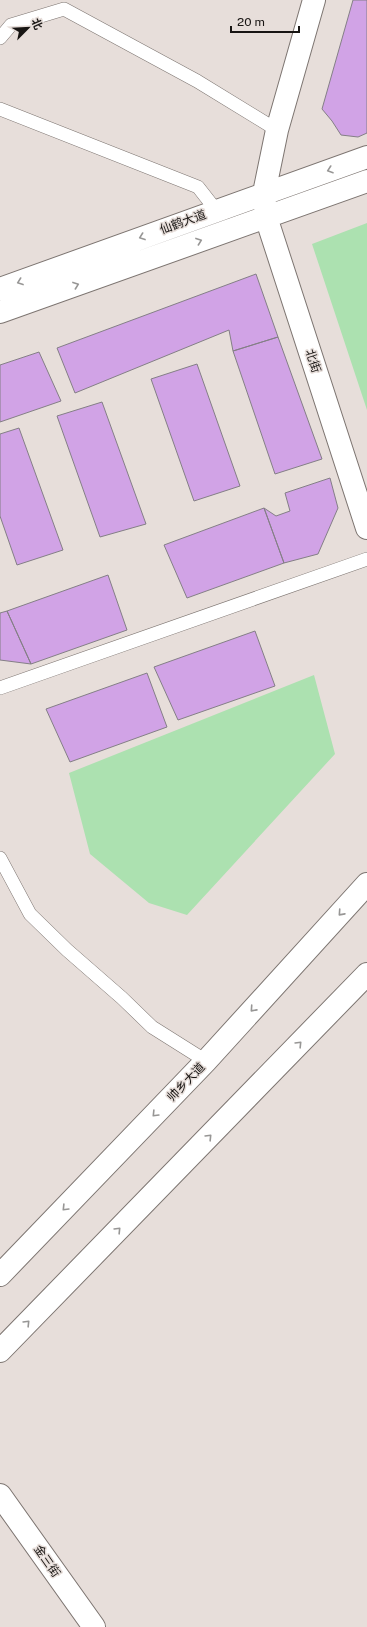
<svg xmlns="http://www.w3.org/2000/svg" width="367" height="1627" font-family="'Public Sans','Noto Sans SC',sans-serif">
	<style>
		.green { fill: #ace1b0 }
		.building { fill: #d1a3e6; stroke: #847f86 }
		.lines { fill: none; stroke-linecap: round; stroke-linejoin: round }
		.lane-casing { stroke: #7d7571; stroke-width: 14 }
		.secondary-casing { stroke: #7d7571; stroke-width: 24 }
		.lane { stroke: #fff; stroke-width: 13 }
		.secondary { stroke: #fff; stroke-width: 22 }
		.oneway { stroke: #979695 }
		.labels { text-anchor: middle; stroke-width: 3; stroke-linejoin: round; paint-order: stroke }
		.street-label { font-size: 12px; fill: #181513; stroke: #e7deda }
	</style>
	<rect width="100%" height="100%" fill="#e7deda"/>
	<!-- green -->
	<path class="green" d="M367 223V410L312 244Z
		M314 675 335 754 187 915 149 903 90 854 69 773Z"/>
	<!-- building -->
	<path class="building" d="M353 0H367V133L358 137 341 135 332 121 322 109Z
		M256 274 278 337 233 351 229 330 75 393 57 348Z
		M278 337 322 459 275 474 233 351Z
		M39 352 61 401 0 422V365Z
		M197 364 240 486 194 501 151 379Z
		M102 402 146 524 100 537 57 416Z
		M19 428 63 550 17 565 0 516V434Z
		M330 478 338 508 318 554 284 563 264 508 276 516 290 511 285 493Z
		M264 508 284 563 187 598 164 545Z
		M108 575 127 630 31 664 7 611Z
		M7 611 31 664 0 660V613Z
		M255 631 275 686 178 720 154 667Z
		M147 673 167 727 70 762 46 709Z"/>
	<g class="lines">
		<defs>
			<path id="lane" d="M0 38 11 25 64 9 197 81 277 130
				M0 109 198 187 216 210
				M0 688 367 559
				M0 858 30 914 67 950 122 998 152 1027 206 1061"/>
			<path id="secondary" d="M314 0 277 130 264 193 266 217 367 528
				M0 289 367 157
				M0 312 367 181
				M0 1275 206 1061 367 884
				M0 1351 367 974
				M0 1495 94 1627"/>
		</defs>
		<!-- lane casing -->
		<use href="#lane" class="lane-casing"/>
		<!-- secondary casing -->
		<use href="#secondary" class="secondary-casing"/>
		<!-- lane -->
		<use href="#lane" class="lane"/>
		<!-- secondary -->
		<use href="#secondary" class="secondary"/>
	</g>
	<!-- one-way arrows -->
	<defs><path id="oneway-chevron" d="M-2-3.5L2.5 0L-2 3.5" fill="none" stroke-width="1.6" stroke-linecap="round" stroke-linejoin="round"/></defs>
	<g class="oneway">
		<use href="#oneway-chevron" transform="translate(330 170) rotate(161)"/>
		<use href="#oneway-chevron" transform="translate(142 237) rotate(160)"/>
		<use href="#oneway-chevron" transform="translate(199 241) rotate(-20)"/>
		<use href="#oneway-chevron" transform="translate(20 282) rotate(160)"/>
		<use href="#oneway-chevron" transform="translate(76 285) rotate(-20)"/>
		<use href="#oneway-chevron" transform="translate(341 913) rotate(132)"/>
		<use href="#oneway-chevron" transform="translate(253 1009) rotate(132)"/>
		<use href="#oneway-chevron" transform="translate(299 1044) rotate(-46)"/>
		<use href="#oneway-chevron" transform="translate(155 1114) rotate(134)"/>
		<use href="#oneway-chevron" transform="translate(209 1137) rotate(-46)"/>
		<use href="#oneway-chevron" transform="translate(65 1208) rotate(134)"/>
		<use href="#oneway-chevron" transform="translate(118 1230) rotate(-46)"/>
		<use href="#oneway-chevron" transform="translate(27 1323) rotate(-46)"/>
	</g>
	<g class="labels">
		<!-- street labels -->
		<g class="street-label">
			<text transform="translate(183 222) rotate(-20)" y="4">仙鹤大道</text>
			<text transform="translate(313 361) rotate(72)" y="4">北街</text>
			<text transform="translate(186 1082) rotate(-46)" y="4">帅乡大道</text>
			<text transform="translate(47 1561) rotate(55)" y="4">金三街</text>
		</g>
	</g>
	<!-- north arrow -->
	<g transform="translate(28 28) rotate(66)" stroke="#e7deda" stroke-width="3" paint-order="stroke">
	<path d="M0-3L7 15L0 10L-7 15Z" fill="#181513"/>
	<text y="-6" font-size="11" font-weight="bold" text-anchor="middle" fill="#181513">北</text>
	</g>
	<!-- scale -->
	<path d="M231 26v6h68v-6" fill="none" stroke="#181513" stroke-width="2"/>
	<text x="237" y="26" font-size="12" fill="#181513" stroke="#e7deda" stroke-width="3" paint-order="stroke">20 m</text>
</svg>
